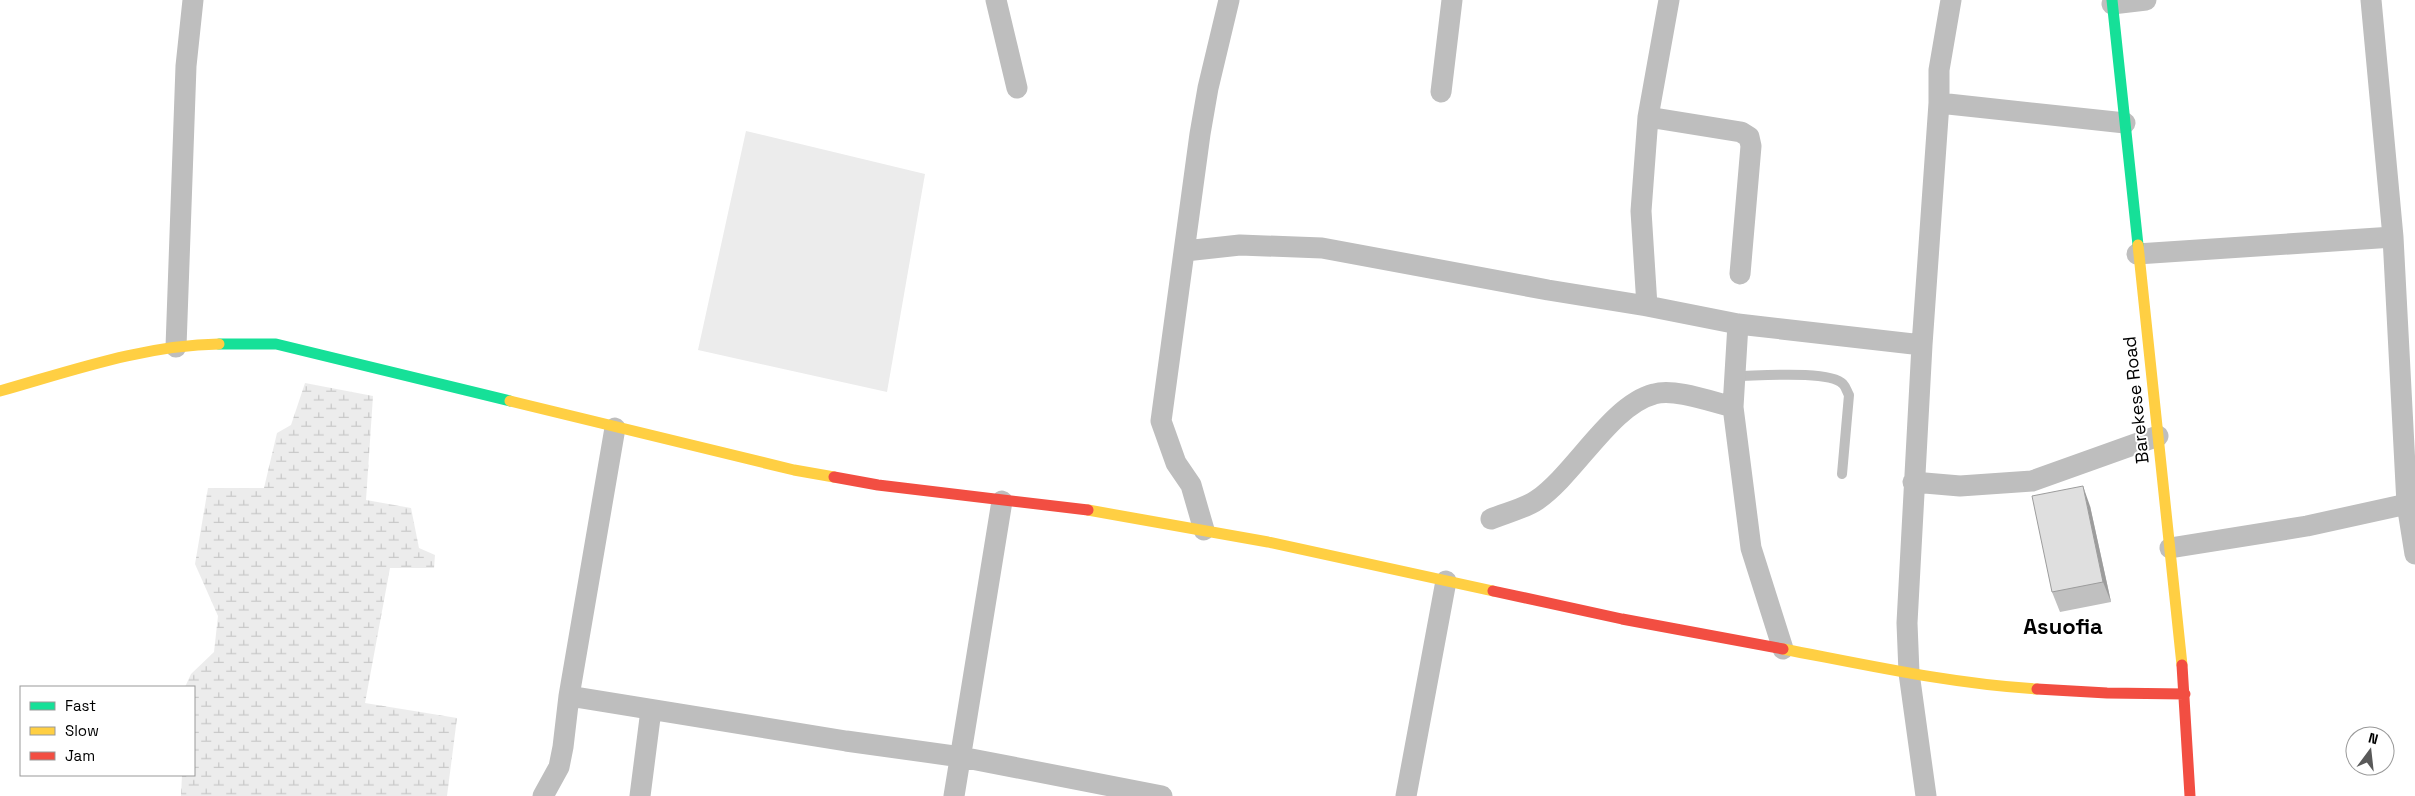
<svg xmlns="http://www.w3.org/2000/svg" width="2415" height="796" font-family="'Space Grotesk',sans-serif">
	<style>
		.green { fill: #ececec }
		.wetland { fill: url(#wetland-marsh) }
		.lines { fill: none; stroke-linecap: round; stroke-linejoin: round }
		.lane { stroke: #bebebe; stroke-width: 10 }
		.street { stroke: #bebebe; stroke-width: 21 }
		.fast { stroke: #16e098; stroke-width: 11 }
		.slow { stroke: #ffcf43; stroke-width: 11 }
		.jam { stroke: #f24e42; stroke-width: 11 }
		.wall { fill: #c0c0c0 }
		.shaded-wall { fill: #9c9c9c }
		.building { fill: #dfdfdf; stroke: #9c9c9c }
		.labels { text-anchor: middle; stroke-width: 4; stroke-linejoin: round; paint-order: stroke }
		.street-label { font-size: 18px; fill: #000; stroke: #fff }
		.district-label { font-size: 22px; font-weight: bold; fill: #000; stroke: #fff }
	</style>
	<defs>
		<pattern id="wetland-marsh" width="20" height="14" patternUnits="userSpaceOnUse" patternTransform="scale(1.25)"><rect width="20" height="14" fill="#ececec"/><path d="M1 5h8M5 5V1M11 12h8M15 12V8" fill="none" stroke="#c9c9c9"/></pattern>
	</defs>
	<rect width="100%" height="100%" fill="#fff"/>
	<!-- green -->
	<path class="green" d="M746 131 925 174 887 392 698 350Z"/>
	<!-- wetland -->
	<path class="wetland" d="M305 383 373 396 366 500 411 508 419 548 435 555 434 568H390L365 703 457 718 447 796H181L182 775H194V687H185L191 674 214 652 218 616 195 564 208 488H264L277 433 291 425Z"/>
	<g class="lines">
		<!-- lane -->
		<path class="lane" d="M1737 376C1758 376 1830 370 1843 384 1846 387 1847 392 1849 395L1842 474"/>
		<!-- street -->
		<path class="street" d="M996 0 1017 88
			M2371 0 2393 237 2407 504 2415 554
			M2112 4 2146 0
			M1441 92 1452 0
			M1939 103 2125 123
			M1648 117 1741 132 1749 137 1751 146 1740 274
			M1185 251 1240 245 1322 248 1548 290 1647 306 1738 324 1922 345
			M2137 254 2393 237
			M1647 306 1641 211 1648 117 1669 0
			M1738 324 1733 407 1751 548 1783 649
			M176 347 186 66 193 0
			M1913 482 1960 486 2032 481 2158 436
			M1491 519C1505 513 1524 509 1537 500 1575 474 1611 405 1654 394 1675 388 1712 402 1733 407
			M1204 530 1191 485 1176 463 1161 421 1200 134 1208 88 1229 0
			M2170 548 2307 526 2407 504
			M569 696 846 741 961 757 1162 796
			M543 796 559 767 563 747 569 696 615 428
			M640 796 651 710
			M954 796 1002 501
			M1406 796 1446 581
			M1926 796 1909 673 1907 623 1922 345 1939 103V70L1951 0"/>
		<!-- fast -->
		<path class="fast" d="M2112 0 2138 245
			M219 344H276L510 401"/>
		<!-- slow -->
		<path class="slow" d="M2138 245 2182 665
			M0 391C71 371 144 345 219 344
			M510 401 794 470 834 477
			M1088 510 1268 542 1493 591
			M1783 649C1867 665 1952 684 2037 689"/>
		<!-- jam -->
		<path class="jam" d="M834 477 878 485 1088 510
			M1493 591 1622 619 1783 649
			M2182 665 2190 796
			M2037 689 2107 693 2185 694"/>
	</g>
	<!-- wall -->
	<path class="wall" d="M2090 506 2111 602 2060 612 2052 592Z"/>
	<!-- shaded-wall -->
	<path class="shaded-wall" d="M2083 486 2090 506 2111 602 2103 582Z"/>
	<!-- building -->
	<path class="building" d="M2083 486 2103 582 2052 592 2032 496Z"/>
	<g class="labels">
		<!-- street labels -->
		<g class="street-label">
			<text transform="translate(2136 400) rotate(-96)" y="6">Barekese Road</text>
		</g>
		<!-- district labels -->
		<g class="district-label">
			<text x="2063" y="634">Asuofia</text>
		</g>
	</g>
	<!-- legend -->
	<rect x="20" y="686" width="175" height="90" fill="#ffffff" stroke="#999999"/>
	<rect x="30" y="702" width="25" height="8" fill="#16e098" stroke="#999999"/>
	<text x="65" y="711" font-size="15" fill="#000000">Fast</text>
	<rect x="30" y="727" width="25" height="8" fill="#ffcf43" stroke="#999999"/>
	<text x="65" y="736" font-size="15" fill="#000000">Slow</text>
	<rect x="30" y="752" width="25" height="8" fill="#f24e42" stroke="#999999"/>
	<text x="65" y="761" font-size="15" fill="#000000">Jam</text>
	<!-- north arrow -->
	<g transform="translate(2370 751) rotate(15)"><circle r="24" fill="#ffffff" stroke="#999999"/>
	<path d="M0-4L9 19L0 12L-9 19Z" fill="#595959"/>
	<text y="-8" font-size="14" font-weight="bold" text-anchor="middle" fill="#000000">N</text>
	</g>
</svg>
